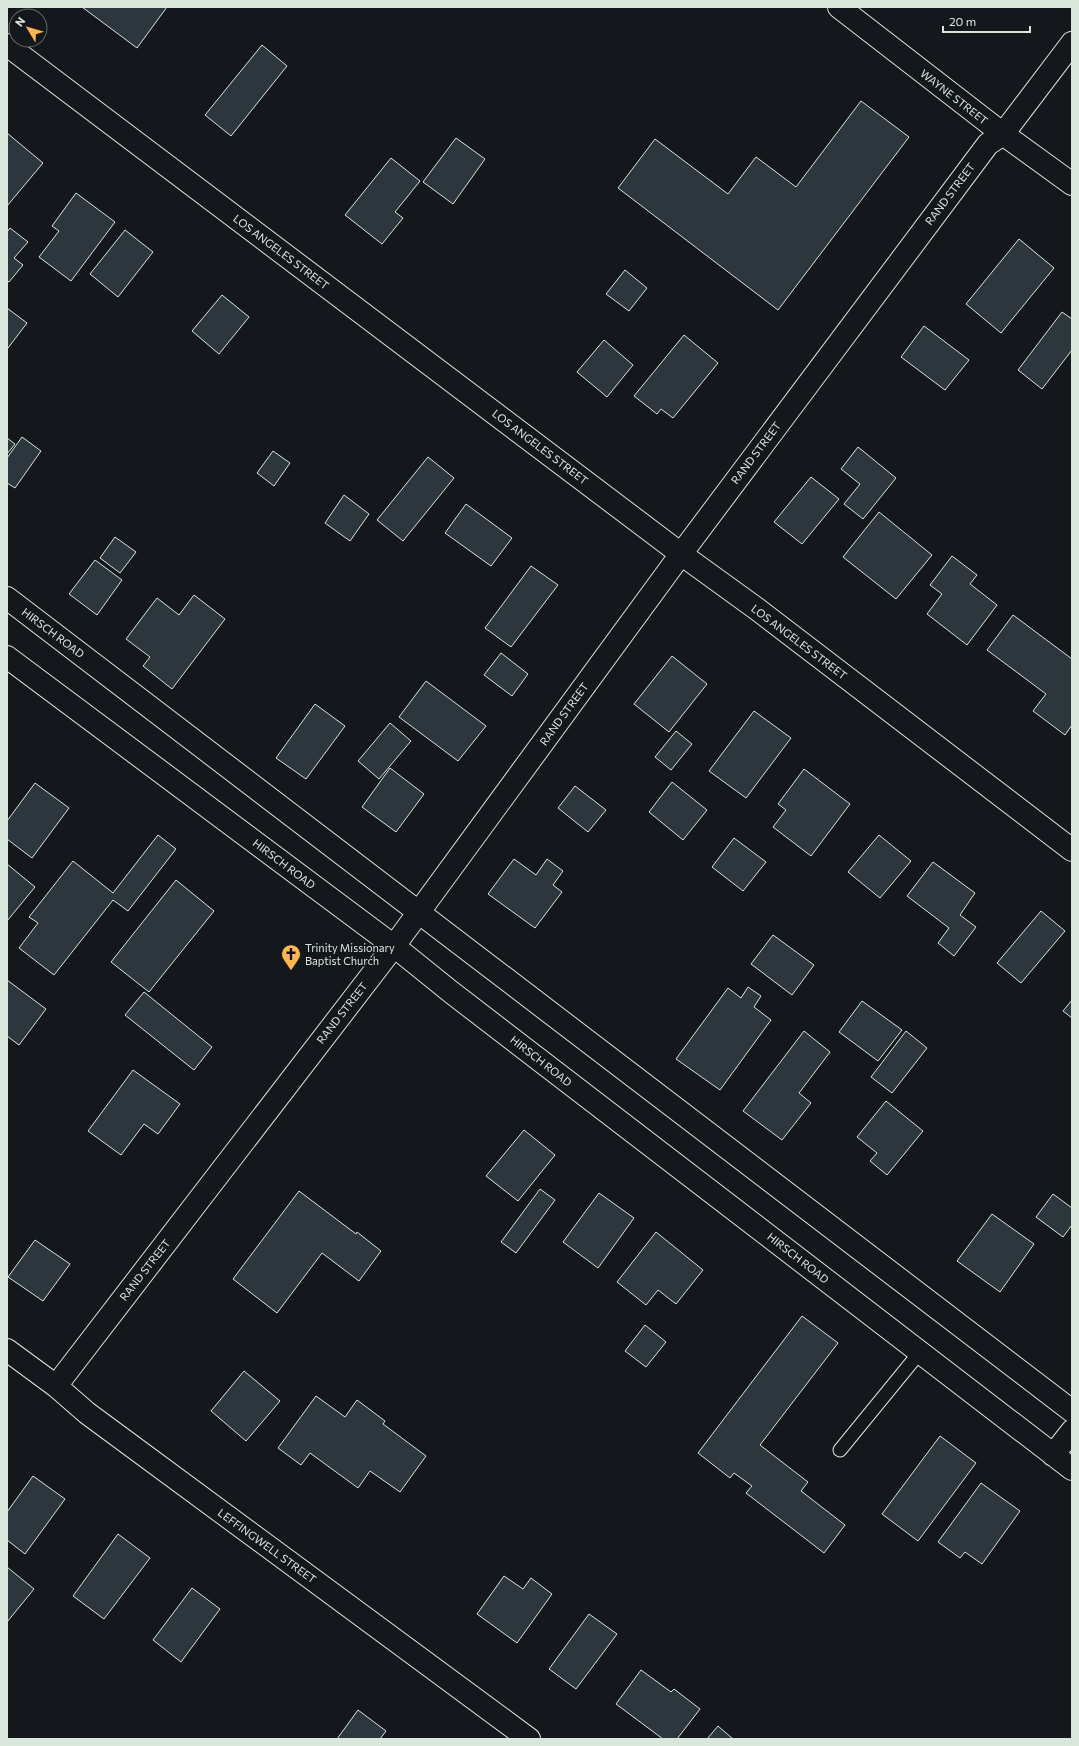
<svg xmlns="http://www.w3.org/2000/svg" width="1079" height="1746" font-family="Commissioner,sans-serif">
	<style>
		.building { fill: #2c363c; stroke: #d8e6dc }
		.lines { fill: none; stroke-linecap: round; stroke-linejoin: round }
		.service-casing { stroke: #d8e6dc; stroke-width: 15 }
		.minor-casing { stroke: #d8e6dc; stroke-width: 24 }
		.tertiary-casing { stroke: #d8e6dc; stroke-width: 24 }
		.secondary-casing { stroke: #d8e6dc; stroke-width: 24 }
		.service { stroke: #14181c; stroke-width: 13 }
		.minor { stroke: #14181c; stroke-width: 22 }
		.tertiary { stroke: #14181c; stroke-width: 22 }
		.secondary { stroke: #14181c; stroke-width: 22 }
		.labels { text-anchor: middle; stroke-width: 3; stroke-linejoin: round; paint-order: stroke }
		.street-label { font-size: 11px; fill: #d8e6dc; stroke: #14181c }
		.poi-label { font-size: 11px; fill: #d8e6dc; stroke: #14181c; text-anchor: start }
	</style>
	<rect width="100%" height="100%" fill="#14181c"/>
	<!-- building -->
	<path class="building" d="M82 7H167L137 48Z
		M262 45 287 66 231 136 205 115Z
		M861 101 909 137 778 310 618 188 655 139 728 194 756 157 796 187Z
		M7 133 43 163 7 206Z
		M456 138 485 159 453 204 423 182Z
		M391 158 420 181 395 212 403 218 382 244 345 215Z
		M76 193 115 222 71 281 39 257 59 231 52 226Z
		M10 228 28 242 14 258 23 265 9 282 7 281V232Z
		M125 230 153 252 118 297 90 274Z
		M1019 239 1054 268 1001 333 966 304Z
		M625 270 647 288 629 311 606 294Z
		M222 295 249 317 219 354 192 331Z
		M7 308 27 323 8 348 7 347Z
		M1062 312 1072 319V350L1042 389 1018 370Z
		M924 326 969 360 945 390 901 357Z
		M684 335 718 363 673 418 661 409 657 414 634 396Z
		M604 340 633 365 607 397 577 372Z
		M22 437 41 451 15 488 7 483V458Z
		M7 438 15 444 7 454Z
		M858 447 896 478 863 519 844 504 860 484 841 469Z
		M273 451 290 463 274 486 257 473Z
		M428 457 454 478 403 541 377 520Z
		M811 477 839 499 802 544 774 522Z
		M344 495 369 514 350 541 325 523Z
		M466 504 512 538 491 566 445 533Z
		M879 512 932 555 896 599 843 557Z
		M115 537 136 552 120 573 100 558Z
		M952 556 977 575 970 584 997 605 967 645 927 614 942 594 930 585Z
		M95 560 122 580 97 615 69 594Z
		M531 566 558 585 511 647 485 628Z
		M194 595 225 619 172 689 143 666 150 657 126 639 157 598 179 615Z
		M1013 615 1072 659V725L1065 735 1033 711 1046 694 987 650Z
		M501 653 528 674 512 696 484 675Z
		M672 656 707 684 669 732 634 704Z
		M426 681 486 726 458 761 399 717Z
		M315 704 345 726 306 779 276 758Z
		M754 711 791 738 746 798 709 771Z
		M390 723 411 741 379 779 358 761Z
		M676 731 692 744 671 770 655 757Z
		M390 768 424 794 396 832 362 807Z
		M804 769 850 804 811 856 773 827 786 810 778 804Z
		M672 782 707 810 683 840 649 812Z
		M35 783 69 808 32 858 7 839V821Z
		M575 786 606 810 588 832 558 808Z
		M158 835 176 849 128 911 113 900 54 975 19 948 38 923 29 917 73 861 113 893Z
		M879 835 911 861 880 898 848 872Z
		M734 838 766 862 743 891 712 867Z
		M514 859 536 875 547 859 563 871 553 885 562 892 535 928 488 894Z
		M933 862 975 893 960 915 976 927 954 956 938 943 949 928 907 896Z
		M7 864 35 887 7 921Z
		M176 880 214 911 149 992 111 962Z
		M1041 911 1065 931 1021 983 997 963Z
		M773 935 814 965 792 995 751 964Z
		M7 980 46 1009 19 1045 7 1036Z
		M748 987 761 996 754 1007 771 1020 720 1090 676 1059 728 988 741 998Z
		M144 992 212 1047 194 1070 125 1015Z
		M1072 1000V1018L1063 1011Z
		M862 1001 902 1030 878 1061 839 1032Z
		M804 1031 830 1052 799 1093 811 1103 782 1140 743 1111Z
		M906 1031 927 1048 892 1093 871 1077Z
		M133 1070 180 1104 158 1134 144 1124 121 1155 88 1131Z
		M886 1101 923 1131 887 1175 870 1161 877 1153 857 1137Z
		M524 1130 555 1155 518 1201 486 1176Z
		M540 1189 555 1200 516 1253 501 1242Z
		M299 1191 356 1234 357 1232 381 1251 359 1281 322 1253 277 1313 233 1279Z
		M599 1193 634 1218 598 1268 563 1242Z
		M1053 1194 1072 1208V1225L1063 1237 1036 1217Z
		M992 1214 1034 1244 1000 1292 957 1261Z
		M656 1232 703 1270 676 1304 658 1290 646 1305 617 1282Z
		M35 1240 70 1264 43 1301 8 1277Z
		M802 1316 838 1343 760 1445 808 1482 801 1491 845 1525 824 1553 746 1493 752 1486 734 1473 730 1478 698 1453Z
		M645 1325 666 1342 646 1367 625 1351Z
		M244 1371 280 1401 246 1441 211 1411Z
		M316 1396 345 1417 357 1400 385 1421 383 1424 426 1456 400 1492 370 1471 358 1488 310 1453 301 1465 278 1448Z
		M940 1436 976 1463 918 1541 882 1514Z
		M33 1476 65 1499 25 1554 7 1540V1512Z
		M981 1483 1020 1511 982 1564 965 1552 960 1558 938 1542Z
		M118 1534 150 1558 104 1619 73 1596Z
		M7 1567 34 1589 7 1622Z
		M504 1576 523 1589 531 1578 552 1594 517 1643 477 1614Z
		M192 1588 220 1609 181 1662 153 1640Z
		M589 1614 617 1634 576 1689 549 1669Z
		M641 1670 671 1692 674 1689 700 1709 677 1739H663L616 1704Z
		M358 1710 386 1731 380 1739H337Z
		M718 1726 733 1739H707Z"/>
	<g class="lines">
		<defs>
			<path id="service" d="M840 1450 920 1352"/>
			<path id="minor" d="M839 7 1003 134 1072 184
				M7 45 681 554 757 609 1072 850
				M7 1350 56 1386 87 1413 529 1739
				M56 1386 394 946"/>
			<path id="tertiary" d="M394 946 681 554 988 144 1003 134 1072 43"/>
			<path id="secondary" d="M7 598 1072 1411
				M7 657 394 946 451 992 1072 1469
				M1053 1455 1072 1431"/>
		</defs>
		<!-- service casing -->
		<use href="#service" class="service-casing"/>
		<!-- minor casing -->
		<use href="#minor" class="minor-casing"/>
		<!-- tertiary casing -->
		<use href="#tertiary" class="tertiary-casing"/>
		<!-- secondary casing -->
		<use href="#secondary" class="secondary-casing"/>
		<!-- service -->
		<use href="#service" class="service"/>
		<!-- minor -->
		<use href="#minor" class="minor"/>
		<!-- tertiary -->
		<use href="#tertiary" class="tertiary"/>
		<!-- secondary -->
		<use href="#secondary" class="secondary"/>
	</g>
	<!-- icons -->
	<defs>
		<symbol id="church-pin" viewBox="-11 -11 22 30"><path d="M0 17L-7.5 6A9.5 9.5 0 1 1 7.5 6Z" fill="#ffb74d" stroke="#14181c"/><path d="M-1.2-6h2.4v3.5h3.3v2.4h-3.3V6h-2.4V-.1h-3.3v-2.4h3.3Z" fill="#111"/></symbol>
	</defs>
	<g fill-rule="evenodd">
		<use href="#church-pin" x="280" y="943" width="22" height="30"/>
	</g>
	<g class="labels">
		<!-- street labels -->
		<g class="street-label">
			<text transform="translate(954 97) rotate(38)" y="4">WAYNE STREET</text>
			<text transform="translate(950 194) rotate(-53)" y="4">RAND STREET</text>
			<text transform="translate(281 252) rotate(37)" y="4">LOS ANGELES STREET</text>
			<text transform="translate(540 447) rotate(37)" y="4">LOS ANGELES STREET</text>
			<text transform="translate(756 453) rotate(-53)" y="4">RAND STREET</text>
			<text transform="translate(53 633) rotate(37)" y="4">HIRSCH ROAD</text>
			<text transform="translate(799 642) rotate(37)" y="4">LOS ANGELES STREET</text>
			<text transform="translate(564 714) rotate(-54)" y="4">RAND STREET</text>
			<text transform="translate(284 864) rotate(37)" y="4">HIRSCH ROAD</text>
			<text transform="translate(342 1013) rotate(-52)" y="4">RAND STREET</text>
			<text transform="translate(541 1061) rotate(38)" y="4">HIRSCH ROAD</text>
			<text transform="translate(798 1258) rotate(38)" y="4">HIRSCH ROAD</text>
			<text transform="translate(145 1270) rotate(-52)" y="4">RAND STREET</text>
			<text transform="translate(267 1546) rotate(36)" y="4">LEFFINGWELL STREET</text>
		</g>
		<!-- poi labels -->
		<g class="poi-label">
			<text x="305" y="952">Trinity Missionary<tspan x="305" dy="13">Baptist Church</tspan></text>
		</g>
	</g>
	<!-- border -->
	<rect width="1079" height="1746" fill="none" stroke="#d8e6dc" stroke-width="16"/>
	<!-- north arrow -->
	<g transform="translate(28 28) rotate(308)"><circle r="19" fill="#14181c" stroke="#626a69"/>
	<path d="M0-3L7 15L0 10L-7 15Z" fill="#ffb74d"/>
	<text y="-6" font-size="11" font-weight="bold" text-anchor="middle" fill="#d8e6dc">N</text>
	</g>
	<!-- scale -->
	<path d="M943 26v6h87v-6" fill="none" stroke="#d8e6dc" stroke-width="2"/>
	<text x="949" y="26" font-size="12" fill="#d8e6dc" stroke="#14181c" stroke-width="3" paint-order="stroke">20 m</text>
</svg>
